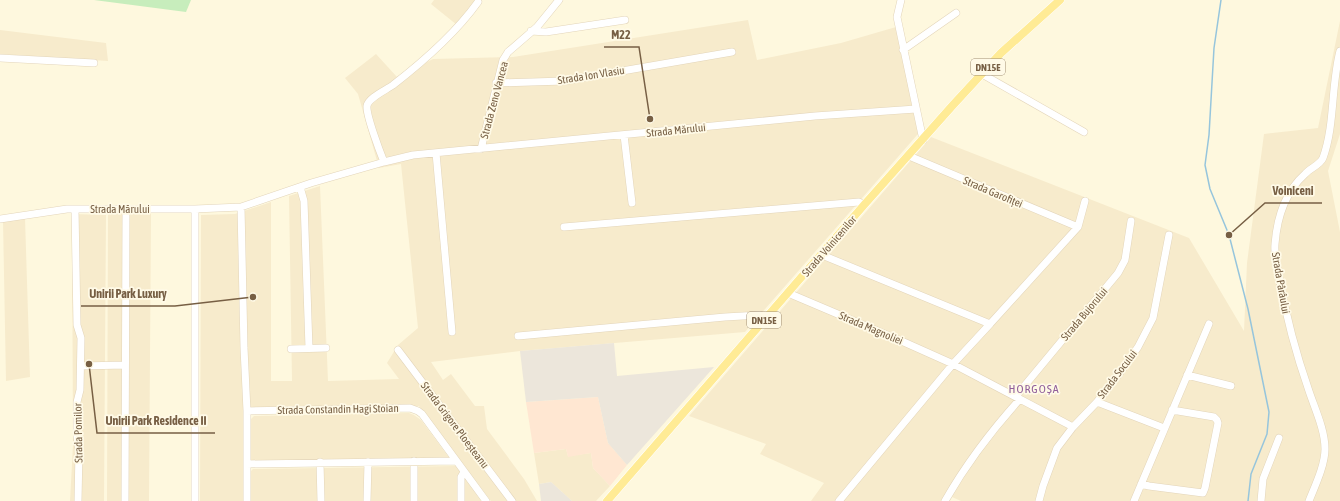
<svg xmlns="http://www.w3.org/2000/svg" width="1340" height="501" font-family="'Asap Condensed',sans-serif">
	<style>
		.residential { fill: #f7ebcc }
		.commercial { fill: #ffe7d2 }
		.industrial { fill: #ece6db }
		.green { fill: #c7edbc }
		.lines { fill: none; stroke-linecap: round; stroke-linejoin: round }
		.stream { stroke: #96c5dc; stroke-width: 1.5 }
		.minor-casing { stroke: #e3d5ba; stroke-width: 8 }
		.major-casing { stroke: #fff; stroke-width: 9 }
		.minor { stroke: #fff; stroke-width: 7 }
		.major { stroke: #ffeb95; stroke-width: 8 }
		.labels { text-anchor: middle; stroke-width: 3.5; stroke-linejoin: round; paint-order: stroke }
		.shield { fill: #fffae7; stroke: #a08e75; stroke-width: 1 }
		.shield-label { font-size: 10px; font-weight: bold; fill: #775f44 }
		.street-label { font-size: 11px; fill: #775f44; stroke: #fffae7 }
		.neighbourhood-label { font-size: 12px; letter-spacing: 1px; fill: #915f9b; stroke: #fffae7 }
		.leader { fill: none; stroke: #775f44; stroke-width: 1.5 }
		.callout-dot { fill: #775f44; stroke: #fffae7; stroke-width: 1.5 }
		.callout-label { font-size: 12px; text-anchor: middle; font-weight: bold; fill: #775f44; stroke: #fffae7; stroke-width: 3.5; stroke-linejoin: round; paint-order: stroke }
	</style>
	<rect width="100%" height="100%" fill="#fef8de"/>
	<!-- residential -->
	<path class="residential" d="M434 0H475L457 25 431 4Z
		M748 20 757 60 841 43 896 27 918 134 745 332 520 351 431 362 443 380 451 374 475 406H484L487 429 524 479 537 501H491L419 406 245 409 244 501H200L201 215 235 214 271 202V381H292L289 196 320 186 328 381 399 379 387 363 398 345 418 328 401 164 379 168 358 94 345 78 376 54 397 77 433 59 513 57Z
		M1340 21V134L1328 171 1340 232V501H961L952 497 950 501H811L824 483 760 454 766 444 689 416 931 137 1189 238 1244 331 1247 263 1264 134 1318 128Z
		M0 30 106 43 108 61 0 54Z
		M151 212 149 501H107L108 213Z
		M72 214 106 215 104 501H70L73 445Z
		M25 218 30 377 6 381 3 220Z
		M409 413 414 415 421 420 450 459 249 461 251 419 254 416Z
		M566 449 568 456 591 453 593 468 610 486 596 501H572L551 482 539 484 534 453Z
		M456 466 481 501H250V472L253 469Z"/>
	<!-- commercial -->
	<path class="commercial" d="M598 397 608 443 627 465 610 486 593 468 591 453 568 457 566 449 534 453 526 402Z"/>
	<!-- industrial -->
	<path class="industrial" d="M614 343 617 376 714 367 627 465 608 443 598 397 526 402 520 351Z
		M551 482 572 501H541L539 484Z"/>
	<!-- green -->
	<path class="green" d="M94 0H191L186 12Z"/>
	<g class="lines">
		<!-- stream -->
		<path class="stream" d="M1221 0 1214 48 1209 135 1205 165 1210 189 1229 235 1248 309 1269 412 1267 434 1251 474 1248 501"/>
		<defs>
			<path id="minor" d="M901 0 897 17 923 140
				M531 31 546 32 625 20
				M903 50 956 13
				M0 58 94 63
				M982 74 1084 132
				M496 83 564 81 732 52
				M624 135 632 203
				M481 149 503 60 508 52 537 27 559 0
				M436 153 452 332
				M909 156 1078 227
				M384 162C380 152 366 115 367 106 368 98 386 90 393 85 424 61 455 34 478 2
				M300 187 304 201 309 348
				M241 207 244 348 247 411
				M75 209 77 325 81 338 80 390 77 402V436L79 451 78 501
				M195 209V501
				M0 219 67 209H195L241 207 311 183 384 162 413 155 815 116 916 109
				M564 227 859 202 864 205
				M822 255 990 324 1078 227 1085 201
				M788 293 906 343 953 364 1073 427
				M518 336 725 317 760 315 765 319
				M291 349 326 348
				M398 350 512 501
				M81 366 125 365
				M1187 375 1231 386
				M1016 396 1118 273 1125 260 1131 221
				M1097 402 1164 428
				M320 462 321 501
				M247 464 456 461
				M1141 484 1149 486 1203 493 1205 488 1218 423 1217 420 1214 417 1172 410
				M125 501 126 209
				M247 501V411L410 408 418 411 422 414 486 501
				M367 501 368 462
				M414 501V461
				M461 501V477L464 472
				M839 501 953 364 990 324
				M945 501C966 464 992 430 1020 399
				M1039 501 1043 486 1057 448 1073 427 1097 402 1119 374 1138 347 1153 318 1169 235
				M1134 501 1209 324
				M1261 501 1263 479 1279 438
				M1309 501C1315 486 1325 465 1325 449 1325 430 1315 409 1309 391 1296 354 1286 316 1279 277 1277 267 1274 255 1275 244 1277 218 1285 192 1305 174 1310 168 1320 165 1323 158 1335 125 1331 85 1340 51"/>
			<path id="major" d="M607 501 864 205 953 105 1001 53 1060 0"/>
		</defs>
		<!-- minor casing -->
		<use href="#minor" class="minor-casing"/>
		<!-- major casing -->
		<use href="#major" class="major-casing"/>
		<!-- minor -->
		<use href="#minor" class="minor"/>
		<!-- major -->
		<use href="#major" class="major"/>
	</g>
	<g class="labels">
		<!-- shield labels -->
		<g class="shield">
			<rect x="971" y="59" width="34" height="16" rx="3"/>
			<rect x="747" y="312" width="34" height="16" rx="3"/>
		</g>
		<g class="shield-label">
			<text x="988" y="71">DN15E</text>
			<text x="764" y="324">DN15E</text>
		</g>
		<!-- street labels -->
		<g class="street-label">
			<text transform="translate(591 75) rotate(-9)" y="4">Strada Ion Vlasiu</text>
			<text transform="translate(494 100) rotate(-75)" y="4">Strada Zeno Vancea</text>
			<text transform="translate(676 130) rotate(-6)" y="4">Strada Mărului</text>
			<text transform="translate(993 192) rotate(23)" y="4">Strada Garofiței</text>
			<text x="120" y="213">Strada Mărului</text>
			<text transform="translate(829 246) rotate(-49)" y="4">Strada Voinicenilor</text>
			<text transform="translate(1281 283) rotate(80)" y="4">Strada Pârâului</text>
			<text transform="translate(1084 314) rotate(-50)" y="4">Strada Bujorului</text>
			<text transform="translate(871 328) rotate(23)" y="4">Strada Magnoliei</text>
			<text transform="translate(1117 374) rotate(-53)" y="4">Strada Socului</text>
			<text transform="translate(338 409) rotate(-1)" y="4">Strada Constandin Hagi Stoian</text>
			<text transform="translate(455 425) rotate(53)" y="4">Strada Grigore Ploeșteanu</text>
			<text transform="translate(78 433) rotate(-91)" y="4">Strada Pomilor</text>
		</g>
		<!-- neighbourhood labels -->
		<g class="neighbourhood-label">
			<text x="1034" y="393">HORGOȘA</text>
		</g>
	</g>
	<!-- callouts -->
	<path class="leader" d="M650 119L639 47H604M1229 235L1265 203H1322M253 297L175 306H81M89 364L97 433H215"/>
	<g class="callout-dot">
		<circle cx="650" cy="119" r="4"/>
		<circle cx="1229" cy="235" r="4"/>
		<circle cx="253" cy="297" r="4"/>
		<circle cx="89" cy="364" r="4"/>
	</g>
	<g class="callout-label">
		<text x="621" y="39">M22</text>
		<text x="1293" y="195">Voiniceni</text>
		<text x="128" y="298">Unirii Park Luxury</text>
		<text x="156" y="425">Unirii Park Residence II</text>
	</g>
</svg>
